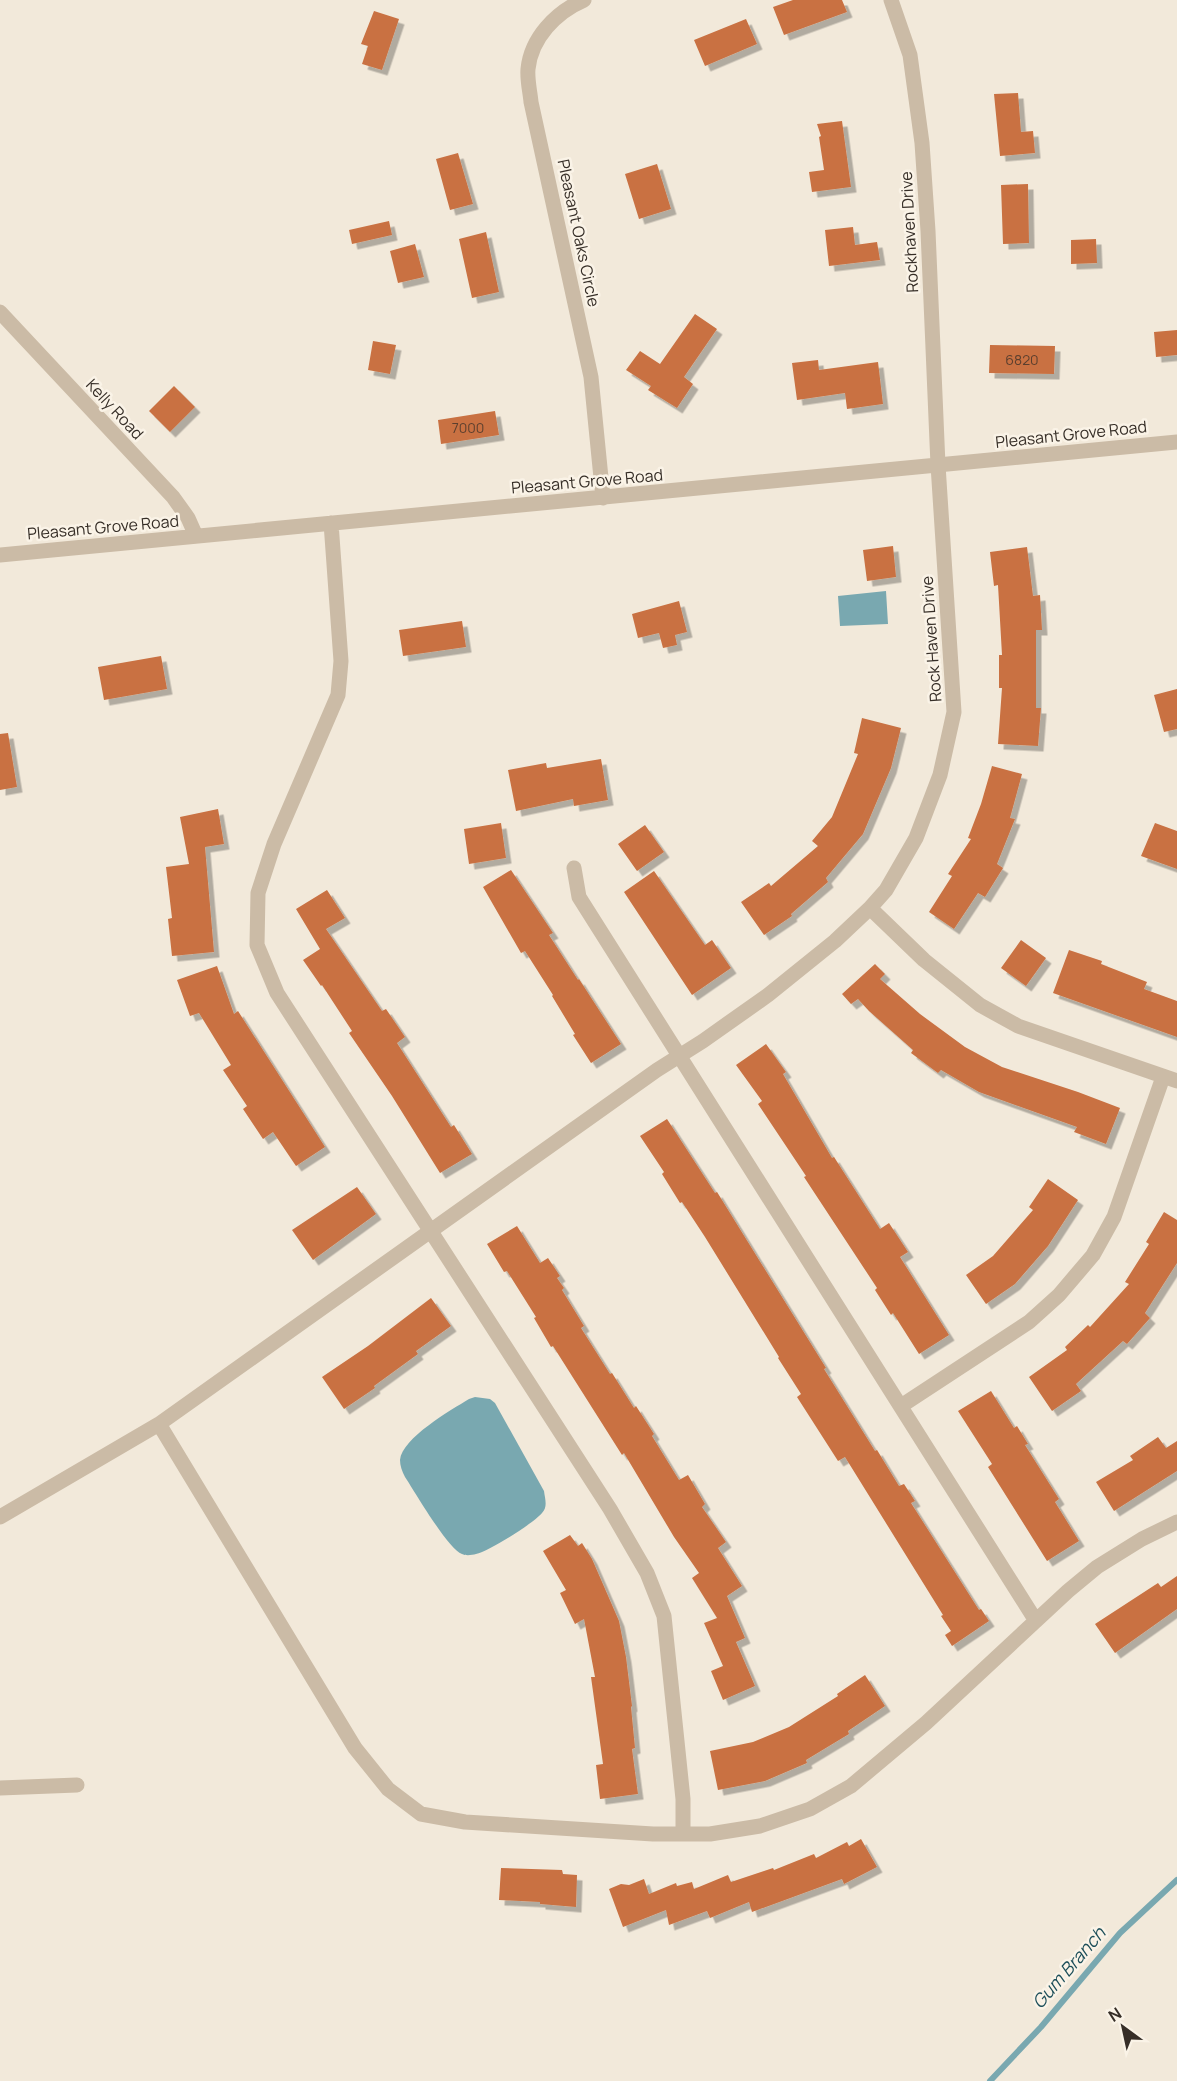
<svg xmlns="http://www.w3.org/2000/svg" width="1177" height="2081" font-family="Manrope,sans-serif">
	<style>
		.water { fill: #79a8b0 }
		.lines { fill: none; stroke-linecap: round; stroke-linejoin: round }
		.stream { stroke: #79a8b0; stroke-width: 6 }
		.building { fill: #c97142; filter: url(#shadow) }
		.minor { stroke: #cbbba6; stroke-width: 15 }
		.labels { text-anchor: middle; stroke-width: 5; stroke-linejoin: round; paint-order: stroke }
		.number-label { font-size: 14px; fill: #5b3f2e }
		.street-label { font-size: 16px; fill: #362e27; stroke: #faf3e7 }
		.water-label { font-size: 18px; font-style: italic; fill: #1c4e59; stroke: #faf3e7 }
	</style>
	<defs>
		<filter id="shadow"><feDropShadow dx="5.5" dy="5.5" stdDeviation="0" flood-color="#0004"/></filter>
	</defs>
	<rect width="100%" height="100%" fill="#f2e9da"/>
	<!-- water -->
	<path class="water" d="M886 591 888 624 840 626 838 596Z
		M475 1397 490 1399 495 1403 544 1491C545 1499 548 1507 542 1513 534 1523 489 1551 476 1554 472 1555 466 1556 462 1554 448 1549 415 1492 405 1477 402 1471 400 1466 400 1460 402 1438 451 1410 469 1399Z"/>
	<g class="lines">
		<!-- stream -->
		<path class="stream" d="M990 2081 1041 2027 1120 1933 1177 1880"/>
	</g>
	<!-- building -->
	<path class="building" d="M793 0H842L847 12 784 35 773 7Z
		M374 11 399 19 382 70 362 64 368 46 361 44Z
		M746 19 757 44 705 66 694 40Z
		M1018 93 1021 132 1033 131 1035 153 1000 156 994 94Z
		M842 121 851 187 812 192 809 172 824 170 819 137 821 136 817 124Z
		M458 153 473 204 450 210 436 159Z
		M657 164 671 209 639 219 625 174Z
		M1028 184 1029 243 1003 244 1001 185Z
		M389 221 392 235 352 244 349 230Z
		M853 227 855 245 877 242 880 260 829 266 825 230Z
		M486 232 499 292 472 298 459 239Z
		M1096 239 1097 263 1071 264V240Z
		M415 244 424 277 398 283 390 251Z
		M695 314 717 329 684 377 693 384 677 408 648 390 651 386 626 370 640 351 660 364Z
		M1177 330V355L1156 357 1154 332Z
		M373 341 396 345 390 374 368 370Z
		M990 345 1055 346 1054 374 989 373Z
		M818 360 819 370 878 362 883 404 847 409 845 393 797 400 792 363Z
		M174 386 195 407 170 432 149 411Z
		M495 411 499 435 441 444 438 420Z
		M893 546 896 577 867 581 863 550Z
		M1027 547 1033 596 1040 595 1042 630H1036V708H1041L1038 746 998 744 1002 688H999V655H1002L998 585 994 586 990 552Z
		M679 601 687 632 675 635 677 645 663 648 659 633 638 638 632 614Z
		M462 621 466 647 403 656 399 630Z
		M161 656 167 689 104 700 98 667Z
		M1177 689V729L1164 732 1154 695Z
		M862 718 901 728 891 768 863 834 826 878 828 882 791 914 792 916 764 935 741 902 769 883 771 886 818 846 812 841 832 817 858 754 854 753Z
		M8 733 17 787 0 790V734Z
		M601 759 608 800 574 806 573 799 516 811 508 770 546 763 547 768Z
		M992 766 1022 774 1010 818 1015 819 997 864 1003 868 985 897 978 893 954 929 929 912 952 876 948 874 971 839 968 838 981 804Z
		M218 809 224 844 205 847 214 952 172 956 168 919 172 918 166 867 189 864 180 817Z
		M501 823 506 858 469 864 464 829Z
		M1155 823 1177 831V869L1141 856Z
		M645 825 664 852 637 871 618 844Z
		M511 870 553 933 549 935 578 980 579 979 621 1044 591 1063 573 1035 575 1034 552 996 553 995 525 951 521 953 483 887Z
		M654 871 705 945 712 940 731 968 692 995 624 892Z
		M327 890 345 918 326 929 382 1011 386 1009 405 1037 397 1043 451 1127 454 1125 472 1154 440 1173 392 1096 349 1033 352 1031 322 985 321 986 303 960 320 949 296 909Z
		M1021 940 1046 958 1026 986 1001 968Z
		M1069 950 1102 961 1101 964 1147 982 1144 989 1177 1001V1037L1053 993Z
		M875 964 885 974 880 979 920 1014 965 1047 1002 1067 1078 1092 1120 1108 1106 1144 1074 1132 1077 1127 979 1092 941 1070 938 1073 911 1053 913 1050 869 1011 858 999 851 1004 842 994Z
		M217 966 234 1014 238 1011 325 1147 296 1166 273 1132 263 1139 243 1109 247 1106 223 1070 231 1065 199 1013 190 1016 177 980Z
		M766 1044 786 1072 783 1074 832 1158 834 1157 880 1229 889 1223 908 1252 900 1257 949 1335 919 1354 893 1313 891 1315 875 1290 877 1288 804 1177 806 1176 758 1104 762 1101 736 1065Z
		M667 1119 715 1193 717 1192 826 1368 824 1369 875 1451 877 1450 899 1486 904 1484 915 1501 911 1503 979 1610 981 1609 989 1621 952 1646 945 1635 951 1631 941 1616 943 1615 845 1457 838 1461 797 1397 801 1394 778 1358 779 1357 705 1237 682 1202 680 1203 662 1174 664 1172 640 1136Z
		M1048 1179 1078 1200 1048 1246 1015 1284 986 1304 966 1275 993 1256 1033 1210 1029 1207Z
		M357 1187 376 1214 313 1260 292 1230Z
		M1164 1212 1177 1220V1263L1145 1313 1150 1318 1127 1344 1123 1341 1076 1384 1081 1391 1052 1411 1029 1377 1067 1350 1065 1347 1088 1325 1090 1327 1129 1284 1125 1282 1149 1244 1146 1242Z
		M517 1226 540 1263 548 1258 560 1276 557 1278 564 1288 562 1290 584 1326 581 1328 610 1374 612 1373 634 1408 636 1406 654 1434 652 1436 679 1480 688 1475 705 1504 702 1507 726 1542 718 1548 742 1586 727 1596 745 1638 736 1642 755 1686 723 1700 711 1671 723 1666 704 1623 717 1618 692 1578 699 1573 674 1537 624 1453 622 1455 553 1346 551 1347 534 1318 536 1317 507 1271 504 1272 487 1244Z
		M431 1298 451 1326 416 1351 418 1354 374 1386 375 1388 344 1409 322 1377 368 1346Z
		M991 1391 1014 1428 1017 1426 1028 1444 1025 1445 1059 1499 1055 1502 1079 1541 1047 1561 988 1467 992 1464 958 1411Z
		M1158 1437 1166 1448 1177 1441V1471L1114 1511 1096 1482 1133 1460 1130 1456Z
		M570 1535 578 1546 582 1543 592 1559 619 1621 626 1657 632 1706 631 1707 635 1748 632 1749 638 1794 600 1799 596 1765 603 1764 591 1677H595L584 1619 575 1624 560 1593 566 1590 543 1551Z
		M1177 1576V1609L1115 1653 1095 1624 1158 1583 1161 1587Z
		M865 1675 885 1706 848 1731 849 1734 806 1760 807 1763 765 1781 718 1790 710 1751 753 1742 789 1727 838 1696 837 1694Z
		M861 1839 877 1867 844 1884 842 1879 752 1912 749 1902 710 1918 707 1911 669 1925 666 1910 623 1927 609 1889 621 1884 629 1885 644 1879 649 1894 676 1883 677 1886 692 1882 694 1889 728 1875 731 1882 773 1868 774 1870 814 1854 816 1858 847 1842 849 1846Z
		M501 1868 562 1870 563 1874 577 1875 576 1907 540 1904V1902L499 1900Z"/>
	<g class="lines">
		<!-- minor -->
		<path class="minor" d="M584 0C556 12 531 38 528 69 527 80 530 91 531 102L591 377 603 498
			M0 312 173 497 188 518 196 536
			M331 523 341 661 338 695 274 844 258 893 257 945 277 993 610 1509 647 1573 664 1616 683 1799V1834
			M0 555 1177 442
			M574 868 579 897 1036 1621
			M870 908 924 960 980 1005 1018 1026 1177 1081
			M901 1406 1029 1322 1059 1295 1093 1255 1114 1217 1163 1077
			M159 1424 355 1748 388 1789 421 1814 465 1822 653 1834H710L760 1826 810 1809 851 1786 926 1723 1068 1591 1097 1567 1142 1539 1177 1522
			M0 1517 159 1424 657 1070 703 1041 768 995 835 941 870 908 886 890 916 838 940 775 954 712 938 465 928 231 922 143 910 55 891 0
			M0 1788 77 1785"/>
	</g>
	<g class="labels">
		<!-- number labels -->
		<g class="number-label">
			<text x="1022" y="365">6820</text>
			<text x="468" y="433">7000</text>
		</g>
		<!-- street labels -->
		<g class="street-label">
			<text transform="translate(909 232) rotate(-93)" y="6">Rockhaven Drive</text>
			<text transform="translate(579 233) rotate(78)" y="6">Pleasant Oaks Circle</text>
			<text transform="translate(115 409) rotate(47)" y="6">Kelly Road</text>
			<text transform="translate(1071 434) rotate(-6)" y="6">Pleasant Grove Road</text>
			<text transform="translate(587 481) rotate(-5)" y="6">Pleasant Grove Road</text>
			<text transform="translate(103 527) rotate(-5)" y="6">Pleasant Grove Road</text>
			<text transform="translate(931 639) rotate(-94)" y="6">Rock Haven Drive</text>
		</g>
		<!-- water labels -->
		<g class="water-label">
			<text transform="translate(1069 1968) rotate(-49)" y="6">Gum Branch</text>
		</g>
	</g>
	<!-- north arrow -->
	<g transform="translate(1123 2027) rotate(327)" stroke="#faf3e7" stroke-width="4.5" paint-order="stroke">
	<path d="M0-4.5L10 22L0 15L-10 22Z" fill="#362e27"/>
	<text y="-9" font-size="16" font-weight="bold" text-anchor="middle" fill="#362e27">N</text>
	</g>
</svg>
